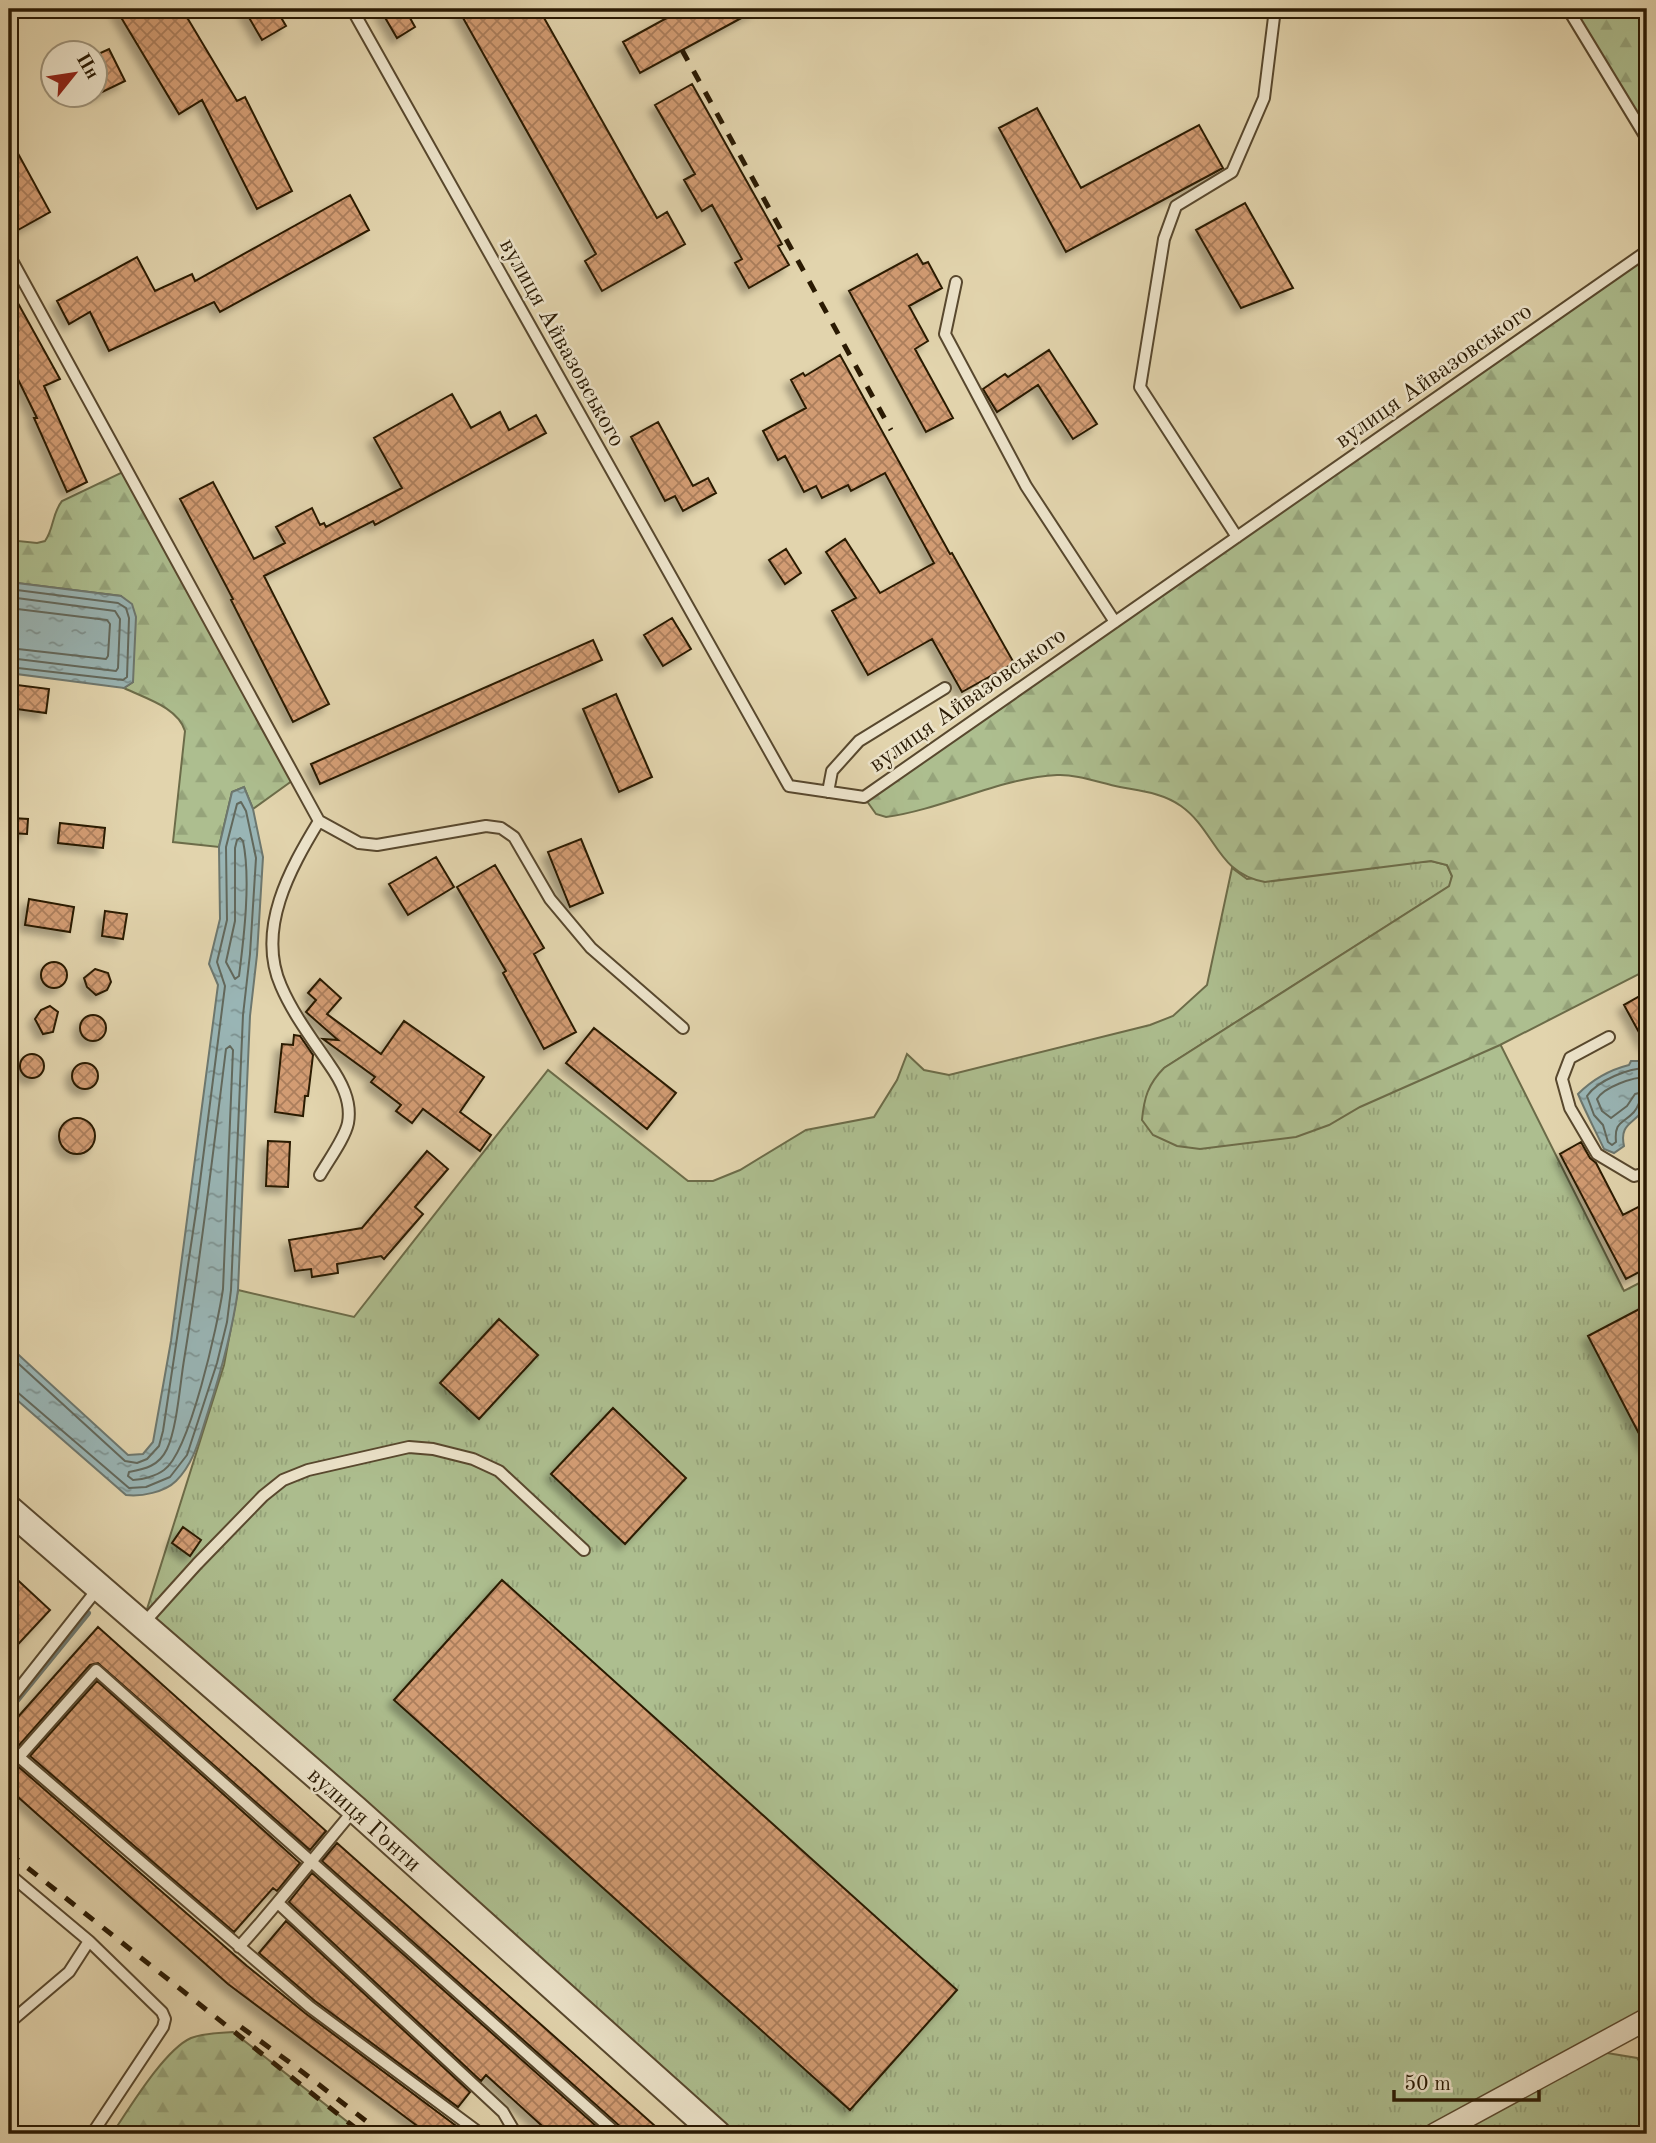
<svg xmlns="http://www.w3.org/2000/svg" width="1656" height="2143" font-family="'Old Standard TT',serif">
	<style>
		.grass { fill: url(#grass-tufts); stroke: #6c6c49; stroke-width: 2 }
		.forest { fill: url(#forest-firs); stroke: #6c6c49; stroke-width: 2 }
		.water { fill: url(#water-ripples); stroke: #6d776e; stroke-width: 2 }
		.lines { fill: none; stroke-linecap: round; stroke-linejoin: round }
		.shore { stroke: #62685c; stroke-width: 2 }
		.stream { stroke: #6d776e; stroke-width: 6 }
		.building { fill: url(#building-cross-hatch); stroke: #2a1a03; stroke-width: 2; filter: url(#shadow) }
		.service-casing { stroke: #58482e; stroke-width: 14 }
		.minor-casing { stroke: #58482e; stroke-width: 24 }
		.tertiary-casing { stroke: #58482e; stroke-width: 30 }
		.service { stroke: #ece3ca; stroke-width: 10 }
		.minor { stroke: #ece3ca; stroke-width: 21 }
		.tertiary { stroke: #ece3ca; stroke-width: 26 }
		.rail { stroke: #2a1a03; stroke-width: 5; stroke-dasharray: 12 12; stroke-linecap: butt }
		.labels { text-anchor: middle; stroke-width: 5; stroke-linejoin: round; paint-order: stroke }
		.street-label { font-size: 24px; fill: #2a1a03; stroke: #ece3ca }
	</style>
	<defs>
		<pattern id="grass-tufts" width="24" height="20" patternUnits="userSpaceOnUse" patternTransform="scale(1.75)"><rect width="24" height="20" fill="#adbe8f"/><path d="M3 7l-1-3M5 7V3M7 7l1-3M15 17l-1-3M17 17v-4M19 17l1-3" fill="none" stroke="#95a37a"/></pattern>
		<pattern id="forest-firs" width="22" height="20" patternUnits="userSpaceOnUse" patternTransform="scale(1.75)"><rect width="22" height="20" fill="#adbe8f"/><path d="M5 1l3.5 6h-7zM16 11l3.5 6h-7z" fill="#95a37a"/></pattern>
		<pattern id="water-ripples" width="26" height="14" patternUnits="userSpaceOnUse" patternTransform="scale(1.75)"><rect width="26" height="14" fill="#99b5b5"/><path d="M2 4q2-2 4 0t4 0M15 11q2-2 4 0t4 0" fill="none" stroke="#7d9291"/></pattern>
		<pattern id="building-cross-hatch" width="8" height="8" patternUnits="userSpaceOnUse" patternTransform="scale(1.75)"><rect width="8" height="8" fill="#d29c73"/><path d="M0 0l8 8M0 8l8-8" fill="none" stroke="#ab7e5c"/></pattern>
		<filter id="shadow"><feDropShadow dx="-6" dy="6" stdDeviation="3.5" flood-color="#0004"/></filter>
	</defs>
	<rect width="100%" height="100%" fill="#e2d4ad"/>
	<filter id="stains"><feTurbulence type="fractalNoise" baseFrequency=".00286" numOctaves="4"/><feColorMatrix values="0 0 0 0 .2 0 0 0 0 .09 0 0 0 0 .02 0 0 0 .5 -.17"/></filter>
	<radialGradient id="worn" r=".72"><stop offset=".6" stop-color="#630" stop-opacity="0"/><stop offset="1" stop-color="#630" stop-opacity=".3"/></radialGradient>
	<!-- grass -->
	<path class="grass" d="M1431 861 1447 865 1452 876 1450 886 1164 1068 1458 960 1624 1291 1647 1279V2022L1595 2051 1637 2058 1647 2072V2134H717L142 1625 224 1365 238 1290 354 1317 548 1070 688 1181H713L740 1170 806 1130 874 1117 897 1080 907 1054 924 1070 949 1075 1150 1025 1173 1016 1207 985 1232 868 1247 879Z"/>
	<!-- forest -->
	<path class="forest" d="M1568 9H1647V139Z
		M1647 251V970L1500 1045 1360 1107 1329 1125 1296 1137 1200 1149 1177 1146 1153 1135 1142 1120C1144 1098 1148 1084 1164 1068L1449 886 1452 876 1447 865 1431 861 1265 882C1217 874 1216 831 1181 806 1163 793 1141 791 1120 787 1100 783 1077 774 1057 775 999 778 944 809 886 817L876 814 864 797Z
		M127 470 296 778 253 809 244 787 232 792 219 847 173 842 185 731C178 707 144 698 124 688L133 682 121 596 9 582V540L37 543 45 541C54 529 52 513 62 501Z
		M233 2032 363 2134H112C129 2109 164 2050 191 2038 204 2033 219 2033 233 2032Z"/>
	<!-- water -->
	<path class="water" d="M9 582 121 596 132 604 136 617 133 682 124 688 9 673Z
		M244 787 253 809 263 857 257 955 250 1016 238 1290C232 1333 221 1372 208 1412 200 1436 195 1462 176 1481 165 1492 141 1497 126 1495L9 1393V1346L128 1455 143 1454 153 1442 171 1341 218 985 209 964 220 919 219 847 232 792Z
		M1631 1061H1647C1647 1073 1650 1088 1647 1100 1641 1125 1618 1119 1624 1146L1614 1153 1604 1149C1595 1130 1586 1113 1578 1094 1593 1079 1609 1070 1629 1065Z"/>
	<g class="lines">
		<!-- shore -->
		<path class="shore" d="M9 589 118 603 126 608 129 618 127 677 123 680 9 667
			M9 597 115 611 120 619 118 668 116 671 9 658
			M9 608 107 620 110 624 108 656 106 659 9 648
			M240 838 243 841C251 879 244 937 239 976L235 979 226 962 235 921V848L237 840Z
			M230 1046 233 1050 223 1289C218 1323 190 1452 164 1470 156 1476 142 1480 133 1480L128 1476 129 1472C145 1469 159 1466 167 1449 177 1428 180 1384 184 1360 201 1257 213 1153 226 1049Z
			M1647 1068C1629 1068 1598 1080 1587 1096L1594 1115 1603 1125 1608 1142 1612 1145 1616 1142C1614 1121 1623 1124 1634 1112 1637 1109 1638 1105 1640 1101L1647 1099
			M1647 1077C1633 1077 1604 1087 1597 1099L1602 1111 1611 1118 1627 1106 1635 1094 1647 1091
			M9 1355 125 1461 137 1463 147 1459 159 1446 163 1431 197 1205 225 986 217 962 227 920 226 847 237 804 241 802 246 811 256 858 250 954 243 1015 231 1290 227 1322 217 1363 187 1455 170 1477 146 1487 129 1488 16 1391 9 1389"/>
		<!-- stream -->
		<path class="stream" d="M9 1710 88 1613"/>
	</g>
	<!-- building -->
	<path class="building" d="M116 9H182L237 101 245 97 292 191 257 209 202 100 179 114Z
		M244 9H276L286 26 262 40Z
		M380 9H405L415 27 397 38Z
		M458 9H539L657 218 667 212 685 244 602 291 585 261 596 254Z
		M683 9H758L640 73 623 42Z
		M109 49 125 81 94 96V56Z
		M692 84 782 244 778 246 789 265 749 288 735 263 742 259 712 205 702 211 684 180 695 174 655 105Z
		M1037 108 1081 188 1199 125 1223 168 1066 252 999 128Z
		M9 137 50 212 18 230 9 214Z
		M350 195 369 230 220 312 214 302 109 351 90 312 69 324 57 301 137 257 155 291 192 274 195 281Z
		M1245 203 1293 288 1241 308 1196 230Z
		M917 254 923 264 928 262 942 288 909 306 928 341 915 349 953 418 926 432 849 291Z
		M9 287 60 379 44 386 87 482 67 492 34 418H37L9 361Z
		M1049 350 1097 424 1073 439 1038 385 997 412 983 389 1005 374 1008 377Z
		M840 355 950 554 952 553 1014 663 962 692 932 639 868 675 832 611 856 598 826 552 845 539 880 593 934 563 885 473 851 491 848 485 822 498 816 486 804 492 785 456 778 460 763 431 806 408 791 380 803 373 805 376Z
		M452 394 471 428 500 412 509 430 536 415 546 433 375 525 373 521 264 576 329 704 293 722 231 600 233 599 180 499 213 482 254 559 285 543 276 527 312 508 320 525 324 523 326 527 402 488 374 438Z
		M658 422 693 486 708 478 716 493 683 511 675 496 665 501 631 437Z
		M786 549 801 573 785 584 769 560Z
		M672 618 691 649 663 666 644 635Z
		M593 640 602 660 320 784 311 764Z
		M9 684 49 689 46 713 9 708Z
		M616 694 652 777 619 792 583 709Z
		M12 818 28 819 27 834 11 833Z
		M60 823 105 828 103 848 58 843Z
		M581 839 603 893 570 907 548 852Z
		M436 857 454 887 408 915 389 884Z
		M495 865 544 948 534 954 576 1032 544 1049 503 973 506 971 457 887Z
		M29 899 74 907 70 932 25 925Z
		M105 911 127 914 123 939 102 936Z
		M41 975a13 13 0 1 1 26 0a13 13 0 1 1-26 0Z
		M95 969 108 973 111 982 107 990 96 995 87 987 84 978Z
		M320 979 341 998 327 1014 381 1054 404 1021 484 1077 460 1112 491 1135 480 1151 423 1109 412 1123 396 1111 401 1105 371 1082 375 1077 323 1039 338 1040 306 1012 316 1000 308 993Z
		M1640 996 1642 1000 1647 997V1047L1624 1005Z
		M50 1006 58 1012 53 1032 43 1034 35 1019 41 1010Z
		M80 1028a13 13 0 1 1 26 0a13 13 0 1 1-26 0Z
		M594 1028 676 1093 647 1129 566 1063Z
		M294 1035 300 1036 313 1055 308 1096H305L303 1116 275 1112 282 1044 293 1045Z
		M20 1066a12 12 0 1 1 24 0a12 12 0 1 1-24 0Z
		M72 1076a13 13 0 1 1 26 0a13 13 0 1 1-26 0Z
		M59 1136a18 18 0 1 1 36 0a18 18 0 1 1-36 0Z
		M268 1141 290 1142 288 1187 266 1186Z
		M1581 1142 1590 1158 1596 1163 1623 1215 1642 1205 1647 1215V1268L1626 1279 1560 1154Z
		M427 1151 448 1169 415 1207 423 1214 384 1259 381 1256 337 1264 338 1273 312 1277 311 1269 295 1271 289 1240 362 1228Z
		M1647 1305V1449L1588 1336Z
		M499 1319 538 1355 479 1419 440 1383Z
		M613 1408 686 1478 625 1544 551 1474Z
		M183 1527 201 1540 190 1556 172 1543Z
		M9 1572 50 1610 9 1654Z
		M502 1580 957 1990 850 2110 394 1700Z
		M98 1627 326 1831 310 1850 98 1663 90 1665 13 1752 11 1756 13 1762 247 1966 305 2013 467 2134H428L228 1984 9 1789V1727Z
		M97 1681 300 1863 277 1891 273 1888 234 1932 30 1756Z
		M337 1843 664 2134H625L622 2128 322 1861Z
		M312 1873 605 2134H551L486 2075 481 2081 289 1902Z
		M286 1921 470 2092 458 2107 315 2001 259 1953Z"/>
	<g class="lines">
		<defs>
			<path id="service" d="M352 9 789 786 864 797 1647 251
				M1568 9 1647 139
				M9 255 319 821 359 843 377 845 486 826 501 828 514 837 550 899 591 948 683 1028
				M956 282 945 334 1026 486 1115 622
				M1237 537 1140 387 1164 239 1176 206 1232 172 1264 98 1275 9
				M828 792 832 771 859 741 945 688
				M319 821C290 869 256 929 281 986 293 1014 312 1039 329 1064 341 1081 352 1101 348 1123 345 1138 328 1161 320 1175
				M1609 1037 1570 1058 1562 1079 1570 1108 1597 1154 1634 1176 1647 1173
				M142 1625 197 1564 263 1496 283 1480 308 1470 409 1447 433 1449 473 1459 499 1471 584 1550
				M9 1701 99 1587
				M9 1874 89 1941 69 1972 9 2023
				M278 1903 503 2112 516 2134
				M89 1941 162 2012 165 2019 163 2027 92 2134
				M239 1947C279 1903 315 1856 354 1810
				M481 2134 310 2007 19 1757 96 1670 617 2134"/>
			<path id="minor" d="M1435 2134 1647 2019"/>
			<path id="tertiary" d="M9 1509 355 1809 717 2134"/>
		</defs>
		<!-- service casing -->
		<use href="#service" class="service-casing"/>
		<!-- minor casing -->
		<use href="#minor" class="minor-casing"/>
		<!-- tertiary casing -->
		<use href="#tertiary" class="tertiary-casing"/>
		<!-- service -->
		<use href="#service" class="service"/>
		<!-- minor -->
		<use href="#minor" class="minor"/>
		<!-- tertiary -->
		<use href="#tertiary" class="tertiary"/>
		<!-- rail -->
		<path class="rail" d="M660 9 665 18
			M682 50 891 430
			M9 1853 363 2134
			M241 2027 296 2067 383 2134"/>
	</g>
	<g class="labels">
		<!-- street labels -->
		<g class="street-label">
			<text transform="translate(563 342) rotate(61)" y="8">вулиця Айвазовського</text>
			<text transform="translate(1433 375) rotate(-35)" y="8">вулиця Айвазовського</text>
			<text transform="translate(967 699) rotate(-35)" y="8">вулиця Айвазовського</text>
			<text transform="translate(365 1819) rotate(42)" y="8">вулиця Гонти</text>
		</g>
	</g>
	<!-- margin -->
	<rect width="1656" height="2143" fill="none" stroke="#e2d4ad" stroke-width="35"/>
	<rect x="10" y="10" width="1635" height="2122" fill="none" stroke="#2a1a03" stroke-width="3.5"/>
	<rect x="18" y="18" width="1621" height="2108" fill="none" stroke="#2a1a03" stroke-width="2"/>
	<!-- north arrow -->
	<g transform="translate(74 74) rotate(60)"><circle r="33" fill="#ece3ca" stroke="#9e937a" stroke-width="2"/>
	<path d="M0-5L12 26L0 18L-12 26Z" fill="#8f2418"/>
	<text y="-10" font-size="19" font-weight="bold" text-anchor="middle" fill="#2a1a03">Пн</text>
	</g>
	<!-- scale -->
	<path d="M1394 2090v10h145v-10" fill="none" stroke="#2a1a03" stroke-width="3.5"/>
	<text x="1404" y="2090" font-size="21" fill="#2a1a03" stroke="#ece3ca" stroke-width="5" paint-order="stroke">50 m</text>
	<rect width="100%" height="100%" filter="url(#stains)"/>
	<rect width="100%" height="100%" fill="url(#worn)"/>
</svg>
